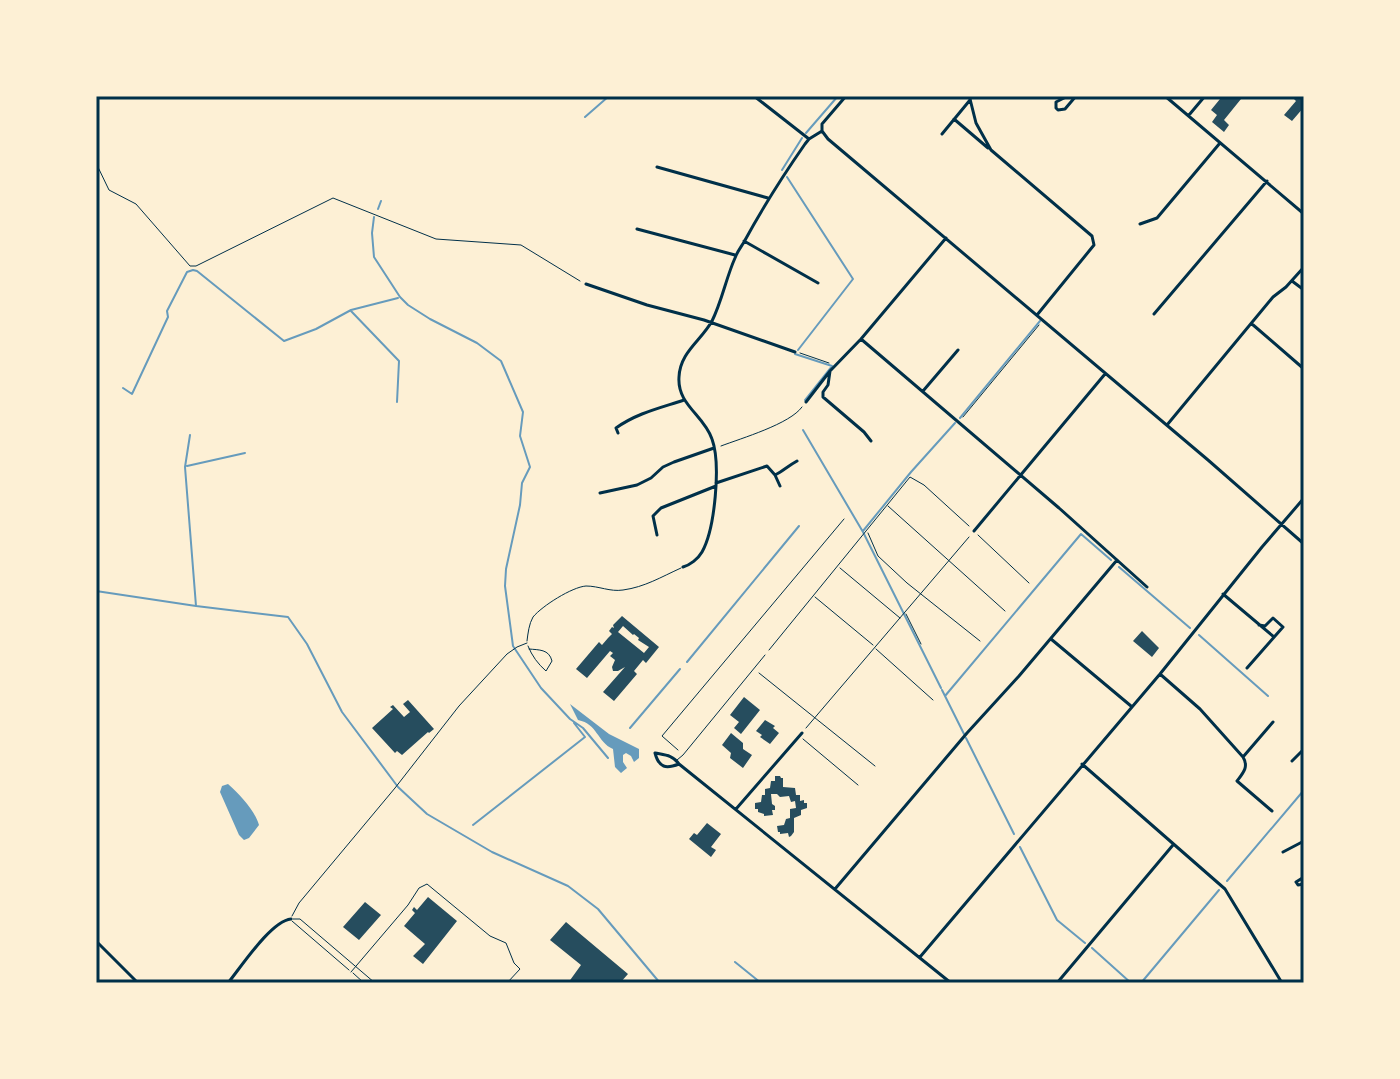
<svg xmlns="http://www.w3.org/2000/svg" width="1400" height="1079" font-family="'Fira Sans',sans-serif">
	<style>
		.water { fill: #669bbc }
		.lines { fill: none; stroke-linecap: round; stroke-linejoin: round }
		.stream { stroke: #669bbc; stroke-width: 2 }
		.building { fill: #264d5e; fill-rule: evenodd }
		.path { stroke: #003049; stroke-width: 1 }
		.service { stroke: #003049; stroke-width: 1 }
		.minor { stroke: #003049; stroke-width: 3 }
		.tertiary { stroke: #003049; stroke-width: 3 }
		.neatline { fill: none; stroke: #003049; stroke-width: 3 }
	</style>
	<rect width="100%" height="100%" fill="#fdf0d5"/>
	<!-- water -->
	<path class="water" d="M570 704 609 734 639 749V758L634 762 631 756 626 753 623 755V762L627 768 621 773 615 767 613 749C597 742 598 724 578 720Z
		M228 784C240 795 254 809 259 825L249 838 244 840 239 835 220 792 222 786Z"/>
	<g class="lines">
		<!-- stream -->
		<path class="stream" d="M585 117 609 96
			M806 133 838 96
			M782 170 802 138
			M787 177 853 279 798 350
			M378 209 381 201
			M374 217 372 233 374 257 400 297 408 305 430 319 477 343 501 361 523 412 520 436 530 467 522 483 520 505 506 569 505 586 513 646 541 688 570 719 583 728 608 758
			M351 311 399 361 397 402
			M795 354 832 366 805 400
			M123 388 132 394 168 317 167 311 187 272 193 270 197 271 284 341 316 329 351 310 398 298
			M960 418 1040 321
			M803 430 863 532 941 688
			M190 435 185 467 196 606 288 617 307 644 342 712 398 787 427 814 492 852 568 886 598 909 660 983
			M187 466 245 453
			M863 531 911 472 955 423
			M1119 567 1190 628
			M96 591 196 606
			M1199 635 1268 696
			M687 662 799 526
			M942 690 964 734
			M945 696 1081 534 1111 560
			M630 728 680 669
			M966 738 1014 834
			M473 825 585 737 574 723
			M1020 847 1057 920 1085 943
			M1227 881 1304 790
			M1092 948 1131 983
			M735 962 761 983
			M1141 983 1219 890"/>
	</g>
	<!-- building -->
	<path class="building" d="M1216 96H1237L1241 99 1224 120 1229 125 1224 132 1212 122 1217 115 1211 110 1220 99Z
		M1291 96H1304V107L1292 121 1284 115 1296 101Z
		M622 616 659 647 646 663 643 660 634 671 637 674 614 701 603 692 625 667 618 671H613L612 667 615 660 610 656 613 653 610 651 587 678 576 669 599 642 602 645 608 638 612 634 609 631 612 627 614 628 613 625ZM623 626 633 635 634 634 639 638 638 640 649 647 644 653 618 632Z
		M1142 631 1159 648 1152 657 1133 641Z
		M744 697 760 710 741 734 734 728 739 722 730 715Z
		M408 700 434 729 429 733 428 732 402 755 397 751 395 753 372 728 393 709 390 707 393 705 404 717 410 712 403 704Z
		M765 720 775 726 773 728 779 733 770 744 760 737 762 735 756 731Z
		M731 733 743 743V749L752 755 743 768 730 758 731 753 722 745Z
		M775 776H780L781 778H783V787L795 788 796 795H800V801L804 800V803H807V808L801 810V815L794 818V832L791 836 789 837 788 833 780 834V832H778L777 826 784 825 786 819 790 818V809L796 808 795 801 791 802 789 796 780 797 777 794H771L772 804 775 806V810H772L773 815 764 816V814L758 812V809H755V803L761 802 762 795H765V789L770 788 771 781H775Z
		M707 823 721 834 711 847 716 850 711 857 689 839 694 833 697 835Z
		M428 897 457 921 423 964 413 956 425 944 404 926 415 913 412 910 414 907 417 910Z
		M365 902 381 915 359 940 343 927Z
		M566 922 628 974 620 983H568L581 965 550 940Z"/>
	<g class="lines">
		<!-- path -->
		<path class="path" d="M96 163 109 190 136 204 190 266H196L333 198 436 239 521 245 580 281
			M800 353 829 363
			M963 417 1039 325
			M721 446C742 438 790 424 802 407
			M888 506 1005 611
			M868 533 878 556 907 583 980 641
			M978 535 1029 583
			M840 568 900 618
			M815 597 873 645
			M906 614 921 644
			M876 649 933 700
			M769 650 910 477 924 485 969 526
			M759 673 875 766
			M806 728 969 537
			M803 739 858 785
			M678 750 662 736 844 519"/>
		<!-- service -->
		<path class="service" d="M527 641C528 633 529 624 533 617 542 606 572 587 586 586 599 586 610 592 623 590 645 587 661 577 681 568
			M528 646C532 656 538 664 546 671L552 661C549 649 539 650 529 649
			M677 760 683 755 765 655
			M292 916 299 903 395 788 459 706 507 654 517 647 527 643
			M293 919H300L375 983
			M292 921 349 970
			M351 972 408 905 419 888 427 884 490 936 506 943 514 963 520 969 507 983
			M353 973 364 983"/>
		<!-- minor -->
		<path class="minor" d="M754 96 809 139
			M973 96 970 99 976 123 991 150 1092 236 1094 245 1037 315
			M1068 96 1056 102V108L1058 110 1065 109 1076 96
			M1165 96 1304 214
			M1189 115 1205 96
			M954 119 988 148
			M822 131 828 139 1208 460 1304 544
			M942 134 970 100
			M657 167 768 198
			M1140 224 1157 218 1220 143
			M637 229 735 255
			M744 241 818 283
			M1292 281 1304 290
			M586 284 647 305 704 320 795 352
			M1154 314 1267 181
			M1252 324 1304 369
			M861 339 1059 508 1147 587
			M830 371 828 385 823 392V397L864 432 871 441
			M923 391 958 350
			M806 402 830 371 861 339 946 238
			M1167 425 1273 297 1286 287 1304 267
			M618 433 616 428C637 413 660 408 684 400
			M775 475C783 471 788 466 797 461
			M716 483 767 466 775 475 780 486
			M600 493 637 485 651 478 663 467 674 462 714 448
			M974 531 1105 374
			M657 535 653 516 661 508 716 486
			M683 567C690 565 698 559 702 552 715 529 721 464 712 439 704 415 677 405 679 377 680 352 701 341 712 321 722 301 726 278 735 258 737 252 741 247 744 242 763 207 782 177 805 144L809 139 822 131V124L846 96
			M1223 594 1274 637
			M1051 639 1131 706
			M1247 668 1283 627 1273 618 1265 626 1259 625
			M1160 674 1200 709 1243 757C1249 767 1243 773 1237 781L1272 811
			M1243 757 1273 722
			M1292 761 1304 749
			M679 764C666 769 659 768 655 753 665 755 673 755 679 764L951 983
			M1082 764 1225 889 1282 983
			M736 809 802 733
			M1303 812 1304 813
			M1283 852 1304 841
			M1304 877 1296 882 1298 885 1304 884
			M835 889 967 733 1019 676 1117 560
			M920 957 1160 674 1262 547 1304 498
			M228 983C241 967 271 921 291 919
			M1057 983 1173 845
			M1301 983 1304 981"/>
		<!-- tertiary -->
		<path class="tertiary" d="M96 941 138 983"/>
	</g>
	<!-- border -->
	<rect width="1400" height="1079" fill="none" stroke="#fdf0d5" stroke-width="196"/>
	<rect x="98" y="98" width="1204" height="883" class="neatline"/>
</svg>
